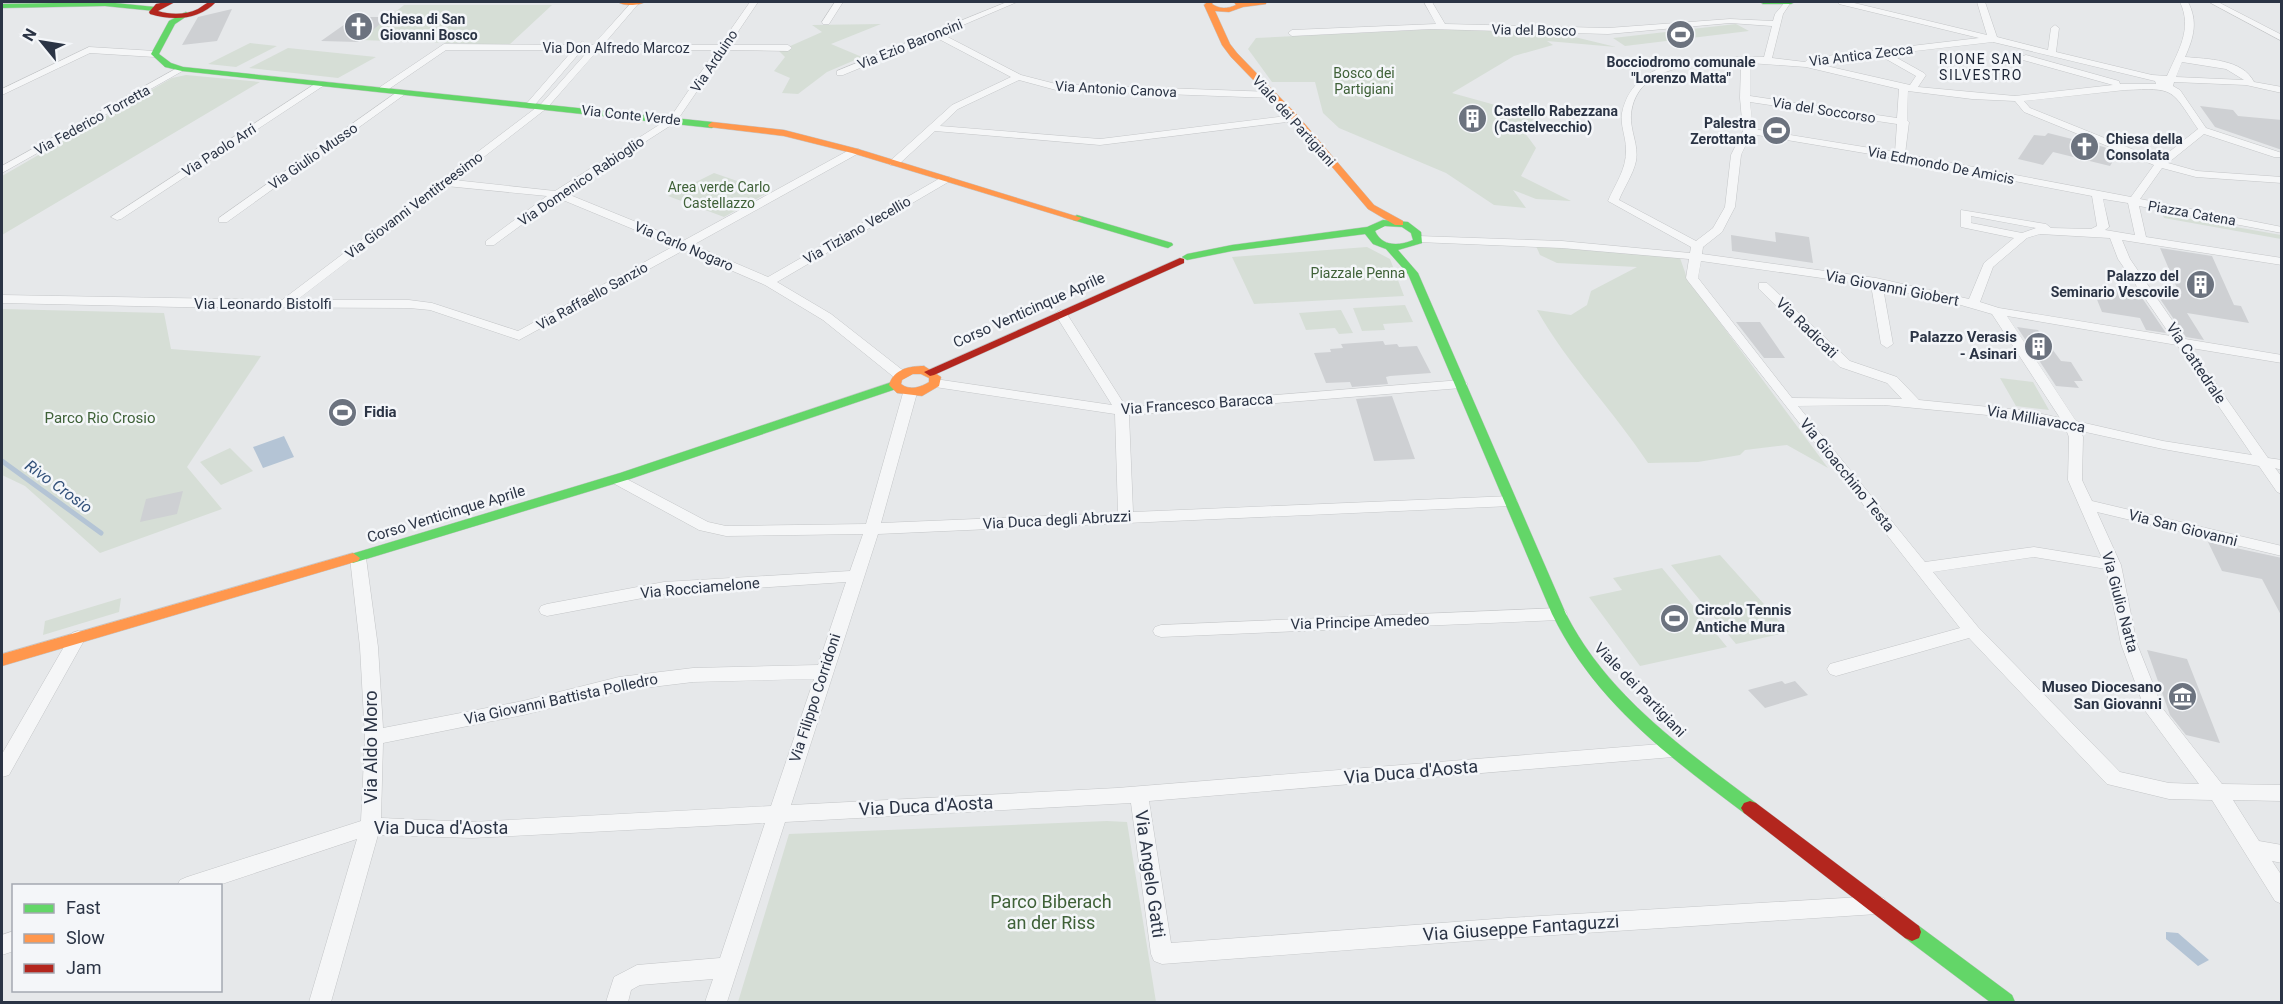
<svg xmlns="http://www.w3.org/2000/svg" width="2283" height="1004" font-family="Roboto,sans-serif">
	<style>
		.green { fill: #d6ded6 }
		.water { fill: #b4c4d5 }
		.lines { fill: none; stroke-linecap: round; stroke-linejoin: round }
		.stream { stroke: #b4c4d5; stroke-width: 5 }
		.building { fill: #ced0d3 }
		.street-casing { stroke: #c4c6c8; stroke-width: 1 }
		.fast-casing { stroke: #c4c6c8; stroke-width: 1 }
		.slow-casing { stroke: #c4c6c8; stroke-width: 1 }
		.jam-casing { stroke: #c4c6c8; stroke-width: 1 }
		.street { fill: #f5f6f7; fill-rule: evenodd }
		.fast { fill: #63d668; fill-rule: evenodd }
		.slow { fill: #ff974d; fill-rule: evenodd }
		.jam { fill: #b3261e; fill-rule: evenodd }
		.labels { text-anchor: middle; stroke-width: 5; stroke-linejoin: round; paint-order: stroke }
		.far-poi-label { font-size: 14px; font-weight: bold; fill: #2b3445; stroke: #f4f6f9; text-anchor: start }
		.far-street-label { font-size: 14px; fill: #2b3445; stroke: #f4f6f9 }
		.far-neighbourhood-label { font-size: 14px; letter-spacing: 1.5px; fill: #1d2536; stroke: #f4f6f9 }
		.far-park-label { font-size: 14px; fill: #3f6138; stroke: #f4f6f9 }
		.street-label { font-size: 15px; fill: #2b3445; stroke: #f4f6f9 }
		.poi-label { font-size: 15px; font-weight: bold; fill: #2b3445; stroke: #f4f6f9; text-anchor: end }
		.park-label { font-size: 15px; fill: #3f6138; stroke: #f4f6f9 }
		.water-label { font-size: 16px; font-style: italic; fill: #34527a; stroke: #f4f6f9 }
		.near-street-label { font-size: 18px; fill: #2b3445; stroke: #f4f6f9 }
		.near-park-label { font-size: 18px; fill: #3f6138; stroke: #f4f6f9 }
	</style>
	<rect width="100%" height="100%" fill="#e6e8ea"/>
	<!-- green -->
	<path class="green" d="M404 5H552L509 45 360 40Z
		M881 24 831 44 862 57 827 72 798 94 782 93 790 78 774 71 785 57 779 51 822 32 812 25Z
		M1736 24 1749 31 1625 46 1613 38Z
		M1441 29 1558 33 1616 47 1547 41 1553 45 1514 56 1452 93 1506 108 1533 106 1534 118 1525 133 1536 148 1521 176 1571 201 1536 199 1513 190 1526 208 1494 205 1446 173 1339 128 1323 113 1315 82H1272L1248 49 1256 38Z
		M250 43 277 46 236 67 208 64Z
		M288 48 376 57 338 78 249 68Z
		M186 75 260 82 2 235V176L172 78Z
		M714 173 769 192 724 217 668 196Z
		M2162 214 2281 235V239L2164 218Z
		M1536 246 1680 258 1687 278 1828 468 1787 445 1745 450 1740 455 1698 462 1648 463C1613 410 1568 365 1537 310L1571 315 1587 305 1591 291 1637 267 1557 263 1540 255Z
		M1367 247 1390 259 1404 296 1254 304 1232 257Z
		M1405 305 1413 322 1383 324 1385 330 1362 331 1353 308Z
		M2 309 164 313 171 349 261 356 187 467 222 509 100 553 25 486 2 475Z
		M1341 310 1353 333 1339 334 1335 328 1306 330 1299 313Z
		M2000 378 2033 382 2049 410 2016 406Z
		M230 448 253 471 221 485 200 462Z
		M1720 555 1789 632 1736 644 1671 565Z
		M1662 568 1727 647 1640 666 1589 597 1622 590 1613 578Z
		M121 598 119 612 43 635 45 621Z
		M1107 821 1127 822 1156 1002H738L789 834Z"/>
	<!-- water -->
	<path class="water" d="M284 436 294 457 263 468 253 447Z
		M2166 932 2178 933 2209 960 2198 966 2166 939Z"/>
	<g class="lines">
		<!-- stream -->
		<path class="stream" d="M2 461 101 533"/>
	</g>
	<!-- building -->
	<path class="building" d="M232 9 217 41 182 45 198 17Z
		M355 17H389L358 42 321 41Z
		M2200 106 2233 110 2238 116 2282 120V150L2215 127Z
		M2048 133 2104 147 2118 153 2110 166 2053 152 2043 165 2018 159 2034 135 2045 136Z
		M1775 232 1809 237 1813 263 1732 251 1731 235 1776 242Z
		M2160 248 2212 256 2234 305 2241 306 2249 323 2187 313 2204 340 2186 337 2154 290 2180 295Z
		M2092 287 2138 292 2166 333 2146 330 2140 318 2102 312Z
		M1736 322H1760L1785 358H1764Z
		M2017 327 2038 330 2061 361 2071 362 2083 381H2074L2079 388 2056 386Z
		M1383 341 1385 345 1397 344 1399 347 1417 346 1431 373 1390 376 1386 377 1388 384 1352 387 1350 382 1326 383 1314 353 1331 352 1330 349 1343 348 1341 344Z
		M1392 396 1415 459 1374 461 1356 399Z
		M183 491 177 514 140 522 146 499Z
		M2208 542 2282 558V617L2262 579 2222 571Z
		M2147 650 2187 659 2220 743 2186 735 2170 715Z
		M1782 681 1785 684 1795 681 1808 695 1765 708 1748 690Z"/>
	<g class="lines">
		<defs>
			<path id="street" d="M632 2 639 3 603 45H720L750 2H758L729 45H788L792 48 788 51 725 50 676 122 565 193 683 241 851 149H859V153L693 245 768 277 942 177H950V181L777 282 831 314 905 372 907 375 905 378H895L823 320 765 285 684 250 519 340 430 310 409 308 179 307 2 303V295L282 300 541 104 589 50H582L533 107H527V103L573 50H446L386 91H380V87L444 44 578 45 583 41 587 45H593ZM598 50H716L670 118 555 191 454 180 547 108ZM446 186 547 196 486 241V245H494L558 198 674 246 518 331 432 303 409 300H297Z
				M835 2H843L829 24H823L822 22Z
				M1007 2H1017L942 34 1021 75 1056 84 1273 92 1278 95 1273 98 1056 90 1019 80 958 109 940 126 1100 139 1295 115 1300 118 1295 121 1100 145 935 131 898 165H890V161L952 105 1011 77 935 37 843 75H837V71Z
				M1424 2H1432L1445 24 1608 28 1730 19 1773 21 1775 14 1785 2H1791L1783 14 1772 58 1805 62 1809 58 1979 38 1839 4 1838 2H1850L1987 35 1977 2H1985L1997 37 2048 50 2051 28 2055 25 2059 28 2056 52 2152 75 2167 76C2178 51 2193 29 2180 2H2188C2198 21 2194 37 2185 57 2207 59 2243 59 2254 82L2282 87V93L2246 85 2174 82 2173 86 2180 90 2206 128 2282 153V157H2274L2204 134 2168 163 2197 171 2282 177V183L2196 177 2162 168 2140 199 2282 227V233L2139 206 2146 237 2282 258V265L2122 240 2130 259 2185 339 2282 355V363L2191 348 2268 458 2282 460V470L2275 468 2282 477V494L2277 492 2259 466 2163 449 2081 431 2083 437 2082 480 2092 501 2282 546V556L2097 512 2121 565 2137 644 2163 709 2222 784 2282 785V801L2233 800 2259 841 2282 845V863L2272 861 2282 876V904L2275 901 2212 800 2169 799 2107 784 1969 638 1836 676 1830 674 1827 669 1830 664 1960 628 1688 281 1686 278 1689 259 1562 248 1418 242 1412 239 1418 236 1562 241 1690 253 1691 247 1608 201C1615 184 1627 169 1626 149 1626 137 1620 125 1622 113 1635 51 1715 58 1764 57L1772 26 1730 23 1608 34 1431 29 1292 36 1288 33 1292 30 1436 24ZM1993 42 2155 81 2156 84H2120L2119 81 2026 55 2023 56V60L2113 85 2015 96 1918 87 1926 75 1924 73 1890 54ZM1879 55 1916 76 1910 85 1813 63ZM2182 62 2226 69 2244 80 2176 77ZM1741 63 1740 98 1743 131 1731 155 1725 207 1713 228 1696 241 1619 200C1624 187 1633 175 1636 161 1639 145 1630 131 1631 115 1636 62 1702 64 1741 63ZM1750 63 1806 67 1899 89 1897 118 1750 96ZM2125 90C2176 88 2170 88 2198 129L2159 160 2030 108 2024 101ZM1908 91 1972 99 2015 101 2024 112 2154 165 2131 197 1905 154 1909 122 1907 120ZM1750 102 1897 124 1895 152 1753 129ZM1751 134 1900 159 2092 196 2097 226 2091 229 2051 228 2046 224 1961 210V227L2014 238 1984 263 1969 299 1876 278 1702 254 1703 247 1722 232 1735 207 1741 155ZM2103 199 2128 203 2135 235 2105 230 2109 227ZM1971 216 2036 228 2022 233 1971 223ZM2040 234 2110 238 2118 259 2171 336 1999 308 1980 302 1993 267 2027 238ZM1701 261 1871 285 1881 344 1887 348 1893 344 1883 288 1947 301 1992 314 2060 418 2029 411 1919 400 1897 377 1850 361 1767 283H1759V289L1840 367 1887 383 1902 399 1792 398 1698 278ZM2007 316 2177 345 2252 455 2163 441 2076 421ZM1884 405 2029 419 2065 427 2069 437 2068 480 2102 558 2034 547 1925 562 1798 406ZM2034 557 2106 569 2121 644 2146 712 2199 784 2169 783 2120 772 1978 627 1933 572Z
				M2209 2H2218L2282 35V41Z
				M89 47 155 51 159 54 155 57 90 53 2 95V89Z
				M179 67 186 69 2 173V166Z
				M318 82 326 84 121 219 117 220 111 217Z
				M400 90 408 92 227 222H219V218Z
				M1061 310 1067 314 1126 407 1461 380 1468 384 1461 388 1129 415 1133 512 1511 496 1518 501 1511 506 878 534 791 805 1117 788 1673 743 1680 745 1682 750 1680 755 1673 757 1149 801 1171 943 1508 918 1877 896 1884 898 1887 905 1884 912 1877 914 1508 938 1162 964 1154 961 1151 954 1131 803 785 822 727 1002H705L713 979 640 985 631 990 628 1002H606L614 977 637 965 720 958 765 823 472 838 378 835 331 1002H309L357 839 216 886H177L180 880 187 877 361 821 365 737 360 647 350 558 352 554 358 553 366 558 378 647 383 728 523 701 619 677 693 668 818 665 846 582 664 594 547 616 541 614 539 610 541 606 547 604 664 582 850 571 863 534 726 536 699 530 611 482 609 479 611 476H621L708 522 726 526 866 524 903 393 910 389 917 393 881 523 1118 513 1115 414 935 387 928 383 935 379 1112 405 1055 314ZM814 679 771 806 472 822 381 818 383 743 523 715 619 691 693 682Z
				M1559 608 1565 610 1567 614 1565 618 1559 620 1161 637 1155 635 1153 631 1155 627 1161 625Z
				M78 631 84 633 86 637 9 775 2 777V754L72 633Z
				M14 931V951L2 955V935Z"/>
			<path id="fast" d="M105 2 155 7 159 9 155 11 105 6 2 8V4Z
				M1760 2H1795L1791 4H1763Z
				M186 12 190 14 175 24 159 54 171 63 183 67 712 122 716 125 712 128 182 71 165 67 151 54 169 21Z
				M1077 215 1172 243 1173 245 1168 248 1164 247 1073 220 1072 218Z
				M1383 220 1408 222 1421 232 1422 243 1398 250 1418 273 1566 614C1607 695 1685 750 1756 803L1759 808 1756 813 1750 815 1744 813C1667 755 1595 702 1552 614L1408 274 1386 249 1373 244 1365 234 1232 251 1187 260 1182 257 1187 254 1232 245 1367 227ZM1385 226 1402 227 1411 233 1413 240C1399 246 1382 247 1375 231Z
				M895 381 899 382 901 385 899 388 630 479 353 563 346 558 348 555 620 473Z
				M1912 923 1919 926 2012 995 2015 1002H1990L1905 938 1903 932 1905 926Z"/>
			<path id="slow" d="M618 2H645C639 6 622 6 618 2Z
				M1207 2H1213L1212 4C1220 9 1227 9 1236 5L1234 2H1266V4L1243 7 1229 12 1215 11 1230 44 1237 53 1298 116 1374 205 1403 221V225H1395L1368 209 1292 120 1231 57 1222 45 1204 5Z
				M712 122 784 130 858 149 1082 218 1077 221 1073 220 852 153 784 136 709 127 708 125Z
				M924 366 941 377 939 386 922 396 897 393 889 385C894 369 909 366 924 366ZM913 374H921L929 378V382C921 387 910 391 901 384L902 380Z
				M353 553 360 558 358 561 2 666V654Z"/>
			<path id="jam" d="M165 2H175L158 11C171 15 185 15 198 9 205 5 207 1 216 2 199 20 173 21 150 14L149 12 156 4Z
				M1180 258 1184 259V263L934 375 930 376 924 372Z
				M1750 801 1756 803 1919 926 1921 932 1919 938 1912 941 1905 938 1744 813 1741 808 1744 803Z"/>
		</defs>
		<!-- street casing -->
		<use href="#street" class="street-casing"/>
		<!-- fast casing -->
		<use href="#fast" class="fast-casing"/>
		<!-- slow casing -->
		<use href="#slow" class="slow-casing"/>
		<!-- jam casing -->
		<use href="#jam" class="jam-casing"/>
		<!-- street -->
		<use href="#street" class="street"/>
		<!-- fast -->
		<use href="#fast" class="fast"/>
		<!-- slow -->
		<use href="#slow" class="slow"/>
		<!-- jam -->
		<use href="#jam" class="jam"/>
	</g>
	<!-- icons -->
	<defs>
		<symbol id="church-disc" viewBox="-11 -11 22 22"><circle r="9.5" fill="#6c737f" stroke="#f4f6f9"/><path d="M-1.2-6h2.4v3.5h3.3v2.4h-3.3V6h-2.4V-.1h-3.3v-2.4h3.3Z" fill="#fff"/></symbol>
		<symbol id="stadium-disc" viewBox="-11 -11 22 22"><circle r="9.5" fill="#6c737f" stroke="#f4f6f9"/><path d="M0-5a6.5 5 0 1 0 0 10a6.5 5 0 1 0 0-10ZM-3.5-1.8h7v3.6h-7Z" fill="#fff"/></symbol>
		<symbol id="building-disc" viewBox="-11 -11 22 22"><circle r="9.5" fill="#6c737f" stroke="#f4f6f9"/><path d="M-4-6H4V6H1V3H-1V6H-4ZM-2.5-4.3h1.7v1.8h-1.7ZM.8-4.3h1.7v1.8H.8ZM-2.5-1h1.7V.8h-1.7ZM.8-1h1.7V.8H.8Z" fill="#fff"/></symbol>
		<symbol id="museum-disc" viewBox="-11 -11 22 22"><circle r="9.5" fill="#6c737f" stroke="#f4f6f9"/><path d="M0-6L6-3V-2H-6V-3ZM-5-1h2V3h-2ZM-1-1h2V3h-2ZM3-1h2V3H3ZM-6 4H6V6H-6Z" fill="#fff"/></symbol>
	</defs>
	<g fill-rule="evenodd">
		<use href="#church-disc" x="342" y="10" width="33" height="33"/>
		<use href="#stadium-disc" x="1664" y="18" width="33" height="33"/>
		<use href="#building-disc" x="1456" y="102" width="33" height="33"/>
		<use href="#stadium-disc" x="1760" y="114" width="33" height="33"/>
		<use href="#church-disc" x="2068" y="130" width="33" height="33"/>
		<use href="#building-disc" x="2184" y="268" width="33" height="33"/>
		<use href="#building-disc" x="2022" y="330" width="33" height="33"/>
		<use href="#stadium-disc" x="326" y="396" width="33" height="33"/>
		<use href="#stadium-disc" x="1658" y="602" width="33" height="33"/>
		<use href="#museum-disc" x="2166" y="680" width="33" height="33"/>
	</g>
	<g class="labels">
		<!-- far-poi labels -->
		<g class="far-poi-label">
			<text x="380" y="24">Chiesa di San<tspan x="380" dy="16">Giovanni Bosco</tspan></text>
			<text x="1681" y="67" text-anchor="middle">Bocciodromo comunale<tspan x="1681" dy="16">"Lorenzo Matta"</tspan></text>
			<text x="1494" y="116">Castello Rabezzana<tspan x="1494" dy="16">(Castelvecchio)</tspan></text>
			<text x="1756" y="128" text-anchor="end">Palestra<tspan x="1756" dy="16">Zerottanta</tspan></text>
			<text x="2106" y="144">Chiesa della<tspan x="2106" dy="16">Consolata</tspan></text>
			<text x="2179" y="281" text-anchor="end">Palazzo del<tspan x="2179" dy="16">Seminario Vescovile</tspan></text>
		</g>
		<!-- far-street labels -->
		<g class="far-street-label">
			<text transform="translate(1534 30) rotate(1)" y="5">Via del Bosco</text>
			<text transform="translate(910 44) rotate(-22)" y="5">Via Ezio Baroncini</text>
			<text x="616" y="53">Via Don Alfredo Marcoz</text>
			<text transform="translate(1861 55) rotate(-7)" y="5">Via Antica Zecca</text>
			<text transform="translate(714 61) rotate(-56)" y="5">Via Arduino</text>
			<text transform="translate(1116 89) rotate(3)" y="5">Via Antonio Canova</text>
			<text transform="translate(1824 110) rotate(9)" y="5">Via del Soccorso</text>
			<text transform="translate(631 115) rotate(6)" y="5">Via Conte Verde</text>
			<text transform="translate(92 120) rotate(-29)" y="5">Via Federico Torretta</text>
			<text transform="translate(1294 121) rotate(48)" y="5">Viale dei Partigiani</text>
			<text transform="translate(219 150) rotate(-33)" y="5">Via Paolo Arri</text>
			<text transform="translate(313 156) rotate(-35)" y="5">Via Giulio Musso</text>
			<text transform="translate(1941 165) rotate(11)" y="5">Via Edmondo De Amicis</text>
			<text transform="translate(581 181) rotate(-34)" y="5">Via Domenico Rabioglio</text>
			<text transform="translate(414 205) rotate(-37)" y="5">Via Giovanni Ventitreesimo</text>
			<text transform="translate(2192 213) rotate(10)" y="5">Piazza Catena</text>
			<text transform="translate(857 230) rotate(-30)" y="5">Via Tiziano Vecellio</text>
			<text transform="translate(684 246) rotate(23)" y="5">Via Carlo Nogaro</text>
			<text transform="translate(592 296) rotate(-29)" y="5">Via Raffaello Sanzio</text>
		</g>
		<!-- far-neighbourhood labels -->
		<g class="far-neighbourhood-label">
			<text x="1981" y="64">RIONE SAN<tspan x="1981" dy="16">SILVESTRO</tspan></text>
		</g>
		<!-- far-park labels -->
		<g class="far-park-label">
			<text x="1364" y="78">Bosco dei<tspan x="1364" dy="16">Partigiani</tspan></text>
			<text x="719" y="192">Area verde Carlo<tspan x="719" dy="16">Castellazzo</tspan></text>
			<text x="1358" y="278">Piazzale Penna</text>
		</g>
		<!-- street labels -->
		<g class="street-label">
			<text transform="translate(1892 288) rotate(11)" y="5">Via Giovanni Giobert</text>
			<text x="263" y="309">Via Leonardo Bistolfi</text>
			<text transform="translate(1029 310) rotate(-24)" y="5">Corso Venticinque Aprile</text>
			<text transform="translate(1807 328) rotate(44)" y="5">Via Radicati</text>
			<text transform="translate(2196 363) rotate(56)" y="5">Via Cattedrale</text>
			<text transform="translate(1197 404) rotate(-4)" y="5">Via Francesco Baracca</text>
			<text transform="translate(2036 419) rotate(10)" y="5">Via Milliavacca</text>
			<text transform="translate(1847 475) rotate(51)" y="5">Via Gioacchino Testa</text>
			<text transform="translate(446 514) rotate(-17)" y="5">Corso Venticinque Aprile</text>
			<text transform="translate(1057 520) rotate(-3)" y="5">Via Duca degli Abruzzi</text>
			<text transform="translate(2183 528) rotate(14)" y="5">Via San Giovanni</text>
			<text transform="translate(700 588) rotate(-5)" y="5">Via Rocciamelone</text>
			<text transform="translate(2120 602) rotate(75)" y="5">Via Giulio Natta</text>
			<text transform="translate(1360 622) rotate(-2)" y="5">Via Principe Amedeo</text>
			<text transform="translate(1640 690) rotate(46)" y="5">Viale dei Partigiani</text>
			<text transform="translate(815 698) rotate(-72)" y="5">Via Filippo Corridoni</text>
			<text transform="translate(561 699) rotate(-12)" y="5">Via Giovanni Battista Polledro</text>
		</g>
		<!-- poi labels -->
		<g class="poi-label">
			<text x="2017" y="342">Palazzo Verasis<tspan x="2017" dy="17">- Asinari</tspan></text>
			<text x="364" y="417" text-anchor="start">Fidia</text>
			<text x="1695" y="615" text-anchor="start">Circolo Tennis<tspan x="1695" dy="17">Antiche Mura</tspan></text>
			<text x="2162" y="692">Museo Diocesano<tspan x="2162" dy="17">San Giovanni</tspan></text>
		</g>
		<!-- park labels -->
		<g class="park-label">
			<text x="100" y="423">Parco Rio Crosio</text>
		</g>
		<!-- water labels -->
		<g class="water-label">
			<text transform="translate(59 486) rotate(36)" y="6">Rivo Crosio</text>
		</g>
		<!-- near-street labels -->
		<g class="near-street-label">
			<text transform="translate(371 747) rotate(-90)" y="6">Via Aldo Moro</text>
			<text transform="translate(1411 772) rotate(-5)" y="6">Via Duca d'Aosta</text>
			<text transform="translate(926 806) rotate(-3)" y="6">Via Duca d'Aosta</text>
			<text x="441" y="834">Via Duca d'Aosta</text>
			<text transform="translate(1150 874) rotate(82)" y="6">Via Angelo Gatti</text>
			<text transform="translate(1521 928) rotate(-4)" y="6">Via Giuseppe Fantaguzzi</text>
		</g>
		<!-- near-park labels -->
		<g class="near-park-label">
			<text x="1051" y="908">Parco Biberach<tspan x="1051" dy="21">an der Riss</tspan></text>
		</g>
	</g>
	<!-- border -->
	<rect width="2283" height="1004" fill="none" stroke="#2b3445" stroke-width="6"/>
	<!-- legend -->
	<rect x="12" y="884" width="210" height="108" fill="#f4f6f9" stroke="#a4a8b1" stroke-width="1.5"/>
	<rect x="24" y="904" width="30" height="9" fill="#63d668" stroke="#a4a8b1" stroke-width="1.5"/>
	<text x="66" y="914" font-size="18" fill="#2b3445">Fast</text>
	<rect x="24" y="934" width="30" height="9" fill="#ff974d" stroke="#a4a8b1" stroke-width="1.5"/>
	<text x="66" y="944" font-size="18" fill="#2b3445">Slow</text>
	<rect x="24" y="964" width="30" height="9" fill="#b3261e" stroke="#a4a8b1" stroke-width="1.5"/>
	<text x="66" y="974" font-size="18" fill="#2b3445">Jam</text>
	<!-- north arrow -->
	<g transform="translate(42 42) rotate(300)" stroke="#f4f6f9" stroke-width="4.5" paint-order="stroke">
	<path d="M0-4.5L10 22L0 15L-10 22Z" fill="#2b3445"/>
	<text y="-9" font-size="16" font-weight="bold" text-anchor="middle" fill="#2b3445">N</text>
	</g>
</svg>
